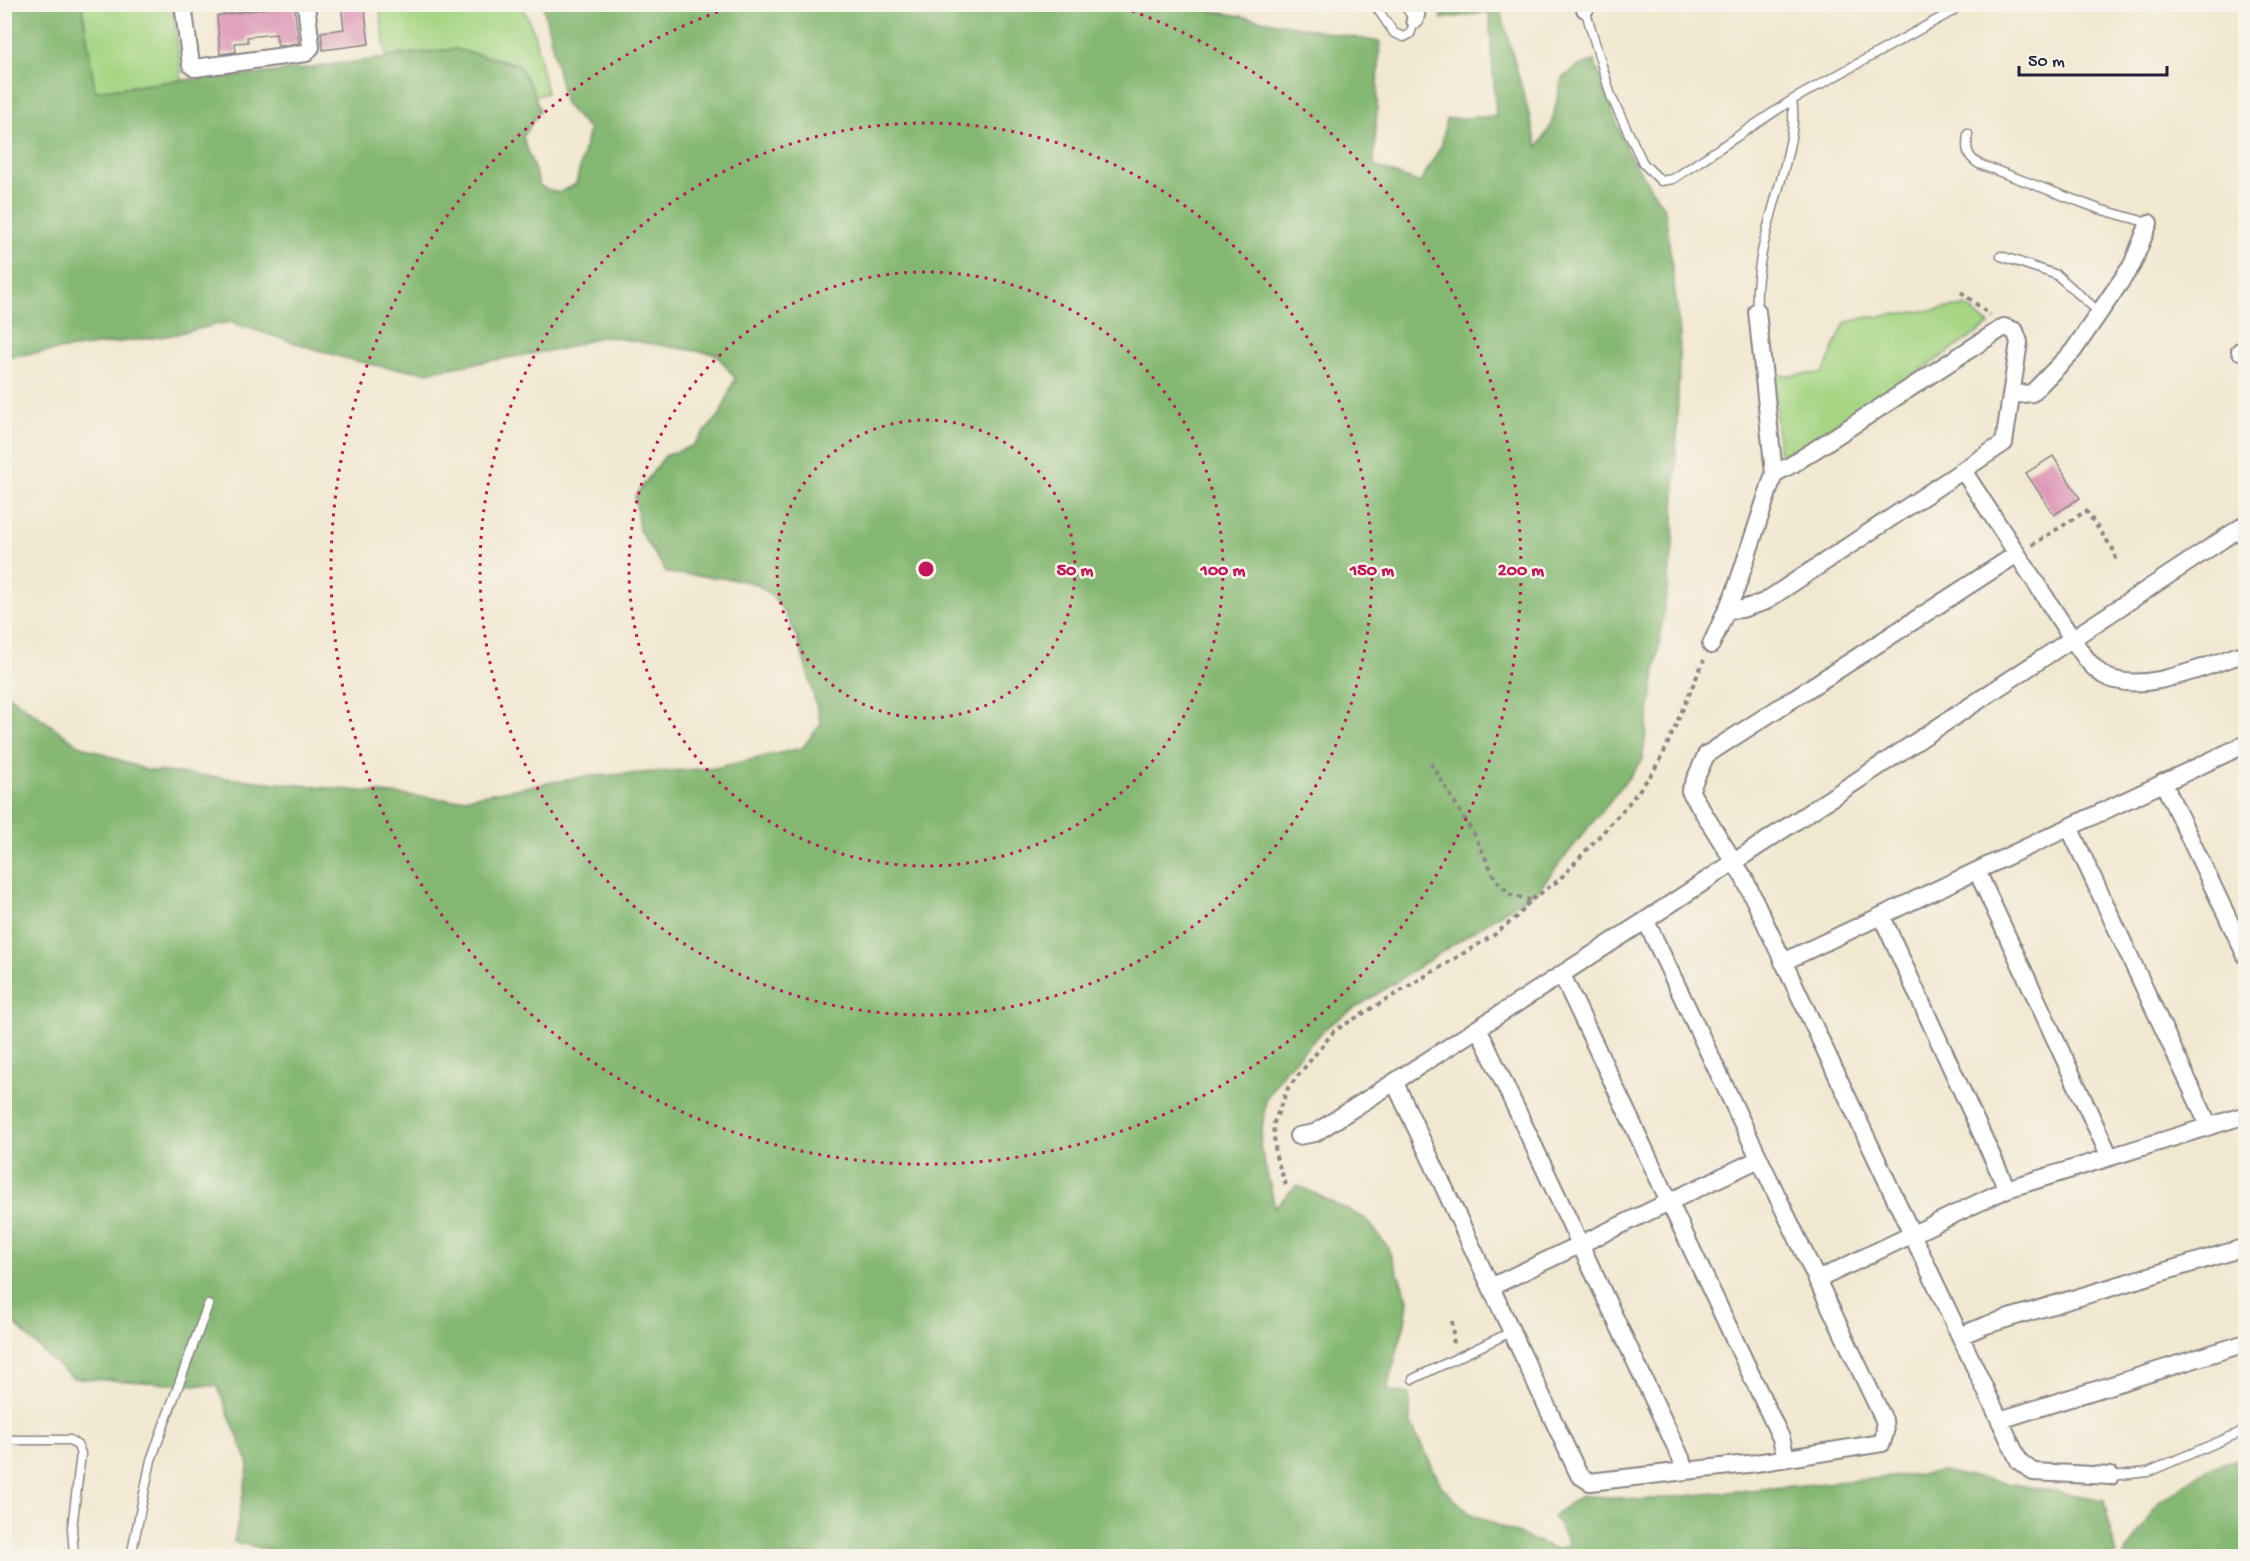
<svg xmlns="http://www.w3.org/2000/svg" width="2250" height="1561" font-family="'Gochi Hand',sans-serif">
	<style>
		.green { fill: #a6d684; stroke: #647c60; stroke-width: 1.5 }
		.forest { fill: #84b772; stroke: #536c56; stroke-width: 1.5 }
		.building { fill: #db90b3 }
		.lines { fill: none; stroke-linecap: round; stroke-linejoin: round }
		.service-casing { stroke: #8a8586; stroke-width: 11 }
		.minor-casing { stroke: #8a8586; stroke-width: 20 }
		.path { stroke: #8a8586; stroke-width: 4; stroke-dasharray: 4.5 4.5; stroke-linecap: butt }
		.service { stroke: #fff; stroke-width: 8 }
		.minor { stroke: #fff; stroke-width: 16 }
		.ring { fill: none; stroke: #c2185b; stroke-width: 3; stroke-dasharray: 3 6 }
		.centre { fill: #c2185b; stroke: #f7f3e8; stroke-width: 3 }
		.ring-label { font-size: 18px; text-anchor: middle; font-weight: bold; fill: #c2185b; stroke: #f7f3e8; stroke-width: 5; stroke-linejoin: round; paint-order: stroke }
	</style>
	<rect width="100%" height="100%" fill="#f7f3e8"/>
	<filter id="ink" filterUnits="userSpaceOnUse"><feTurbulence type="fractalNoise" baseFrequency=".0167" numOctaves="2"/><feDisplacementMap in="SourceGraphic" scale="12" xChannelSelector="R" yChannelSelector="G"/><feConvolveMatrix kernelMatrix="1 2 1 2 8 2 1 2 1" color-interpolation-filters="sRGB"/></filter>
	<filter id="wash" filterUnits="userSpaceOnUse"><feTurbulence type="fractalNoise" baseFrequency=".008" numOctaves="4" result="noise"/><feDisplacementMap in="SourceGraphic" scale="24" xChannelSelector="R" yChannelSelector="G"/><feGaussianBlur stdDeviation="1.35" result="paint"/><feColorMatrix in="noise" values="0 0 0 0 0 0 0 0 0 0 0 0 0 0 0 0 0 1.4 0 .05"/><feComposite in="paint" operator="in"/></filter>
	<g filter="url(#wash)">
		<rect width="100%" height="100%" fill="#f1e8d0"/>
		<!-- green -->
		<path class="green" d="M82 5H173L182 80 95 91Z
			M379 5H522L534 33 547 93 535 96 518 64 455 49 386 56Z
			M1966 306 1989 325 1909 378 1894 385 1796 452 1786 455 1781 453 1778 447 1774 376 1823 373 1845 323 1864 318Z"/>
		<!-- forest -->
		<path class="forest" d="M5 5H82L95 91 182 80 260 74 455 49 518 65 530 84 540 110 523 137 540 186 558 193 576 184 589 130 565 104 543 5H1208L1213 11 1380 42 1374 166 1420 183 1442 144 1446 119 1496 116 1489 12 1442 19 1437 5H1499L1538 147 1551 126 1562 78 1581 65 1594 61 1627 151 1665 210 1680 333 1673 549 1642 761 1539 889 1329 1025 1284 1071 1266 1099 1260 1145 1275 1207 1297 1185 1366 1219 1387 1246 1408 1299 1406 1318 1387 1390 1409 1394 1411 1424 1442 1487 1469 1513 1556 1550 1569 1544 1553 1516 1582 1495 1641 1500 1945 1472 2104 1500 2116 1556H298L234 1542 249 1464 217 1386 73 1378 51 1360 5 1314 4 692 79 745 146 770 453 800 582 777 715 768 802 748 821 724C809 682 798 604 755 584 741 578 686 575 667 573L639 530 635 496 665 456 692 446 720 415 735 378 716 354 603 336 565 348 426 372 384 367 347 359 229 322 167 336 5 357Z
			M2245 1456V1556H2124L2159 1502 2211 1467Z"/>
		<g id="blocks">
			<!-- building -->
			<path class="building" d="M294 4 299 43 278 46 276 34 247 37 248 42 235 43 236 52 220 54 217 16Z
				M341 4H364L369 44 323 50 321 32 344 29Z
				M2053 456 2080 498 2054 515 2026 473Z"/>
		</g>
	</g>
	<g filter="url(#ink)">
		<use href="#blocks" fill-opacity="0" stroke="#8a8586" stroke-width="1.5"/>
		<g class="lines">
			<defs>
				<path id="service" d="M1374 4 1394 33 1404 37 1410 34 1415 20 1403 4
					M1585 9 1611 96 1643 163 1661 181 1673 179 1792 100 1953 11 1954 4
					M1968 134C1966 148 1966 156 1979 164L2099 209 2149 223
					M2001 256 2057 275 2099 312
					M1757 311C1754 262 1773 211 1785 165 1790 143 1796 123 1792 100
					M1413 1379 1513 1331
					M4 1440H70L78 1446 81 1454 72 1528 74 1556
					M2111 1476 2148 1472 2246 1430
					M131 1556 151 1460 208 1305"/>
				<path id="minor" d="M183 4 191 65 195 68 306 53 311 47 306 4
					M1584 4 1585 9
					M1415 20 1418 4
					M2240 351 2246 352
					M2011 395 2032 393 2073 351 2132 265 2149 223
					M1964 472 2073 640C2082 653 2090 666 2103 675 2140 697 2207 665 2246 653
					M2017 554 1706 755 1690 791 1744 878 2019 1461 2033 1472 2111 1476
					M1727 610 1742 609 1764 602 2004 443 2019 342 2015 331 2004 327 1793 464 1774 474
					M1711 645 1736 589 1774 474 1757 311
					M2163 782 2246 956
					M2069 827 2209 1126
					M1977 871 2110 1157
					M1882 917 2007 1189
					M1783 962 2246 744
					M1562 975 1781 1438 1786 1458
					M1479 1030 1681 1458 1684 1470
					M1395 1083 1579 1475 1590 1482 1756 1463 1882 1443 1885 1432 1884 1420 1646 921
					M1298 1136 1315 1133 1640 924 2246 524
					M1817 1280 2007 1189 2246 1115
					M1493 1286 1759 1159
					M1960 1336 1986 1325 2246 1247
					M2000 1420 2246 1343"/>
			</defs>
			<!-- service casing -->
			<use href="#service" class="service-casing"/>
			<!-- minor casing -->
			<use href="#minor" class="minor-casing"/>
			<!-- path -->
			<path class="path" d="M1961 292 1990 315
				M2032 545 2086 511 2115 552 2116 561
				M1431 763 1475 836 1496 880 1511 895 1530 900
				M1286 1185 1276 1157 1273 1125 1288 1088 1334 1031 1494 935 1519 915 1530 901 1559 880 1626 807 1650 776 1662 757 1704 660
				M1452 1321 1454 1346"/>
			<!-- service -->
			<use href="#service" class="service"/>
			<!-- minor -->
			<use href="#minor" class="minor"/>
		</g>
	</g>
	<!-- distance rings -->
	<g class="ring">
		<circle cx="926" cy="569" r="149"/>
		<circle cx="926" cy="569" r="297"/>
		<circle cx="926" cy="569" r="446"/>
		<path d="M1115 5A595 595 0 1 1 737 5"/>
	</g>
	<circle cx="926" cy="569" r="9" class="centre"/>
	<g class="ring-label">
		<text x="1075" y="575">50 m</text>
		<text x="1223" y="575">100 m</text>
		<text x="1372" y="575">150 m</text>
		<text x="1521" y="575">200 m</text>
	</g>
	<!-- margin -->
	<rect width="2250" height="1561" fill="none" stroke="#f7f3e8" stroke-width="24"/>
	<!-- scale -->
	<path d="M2019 66v9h148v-9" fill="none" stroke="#22223b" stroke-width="3"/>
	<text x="2028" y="66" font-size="18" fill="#22223b" stroke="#f7f3e8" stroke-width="4.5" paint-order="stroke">50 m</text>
</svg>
